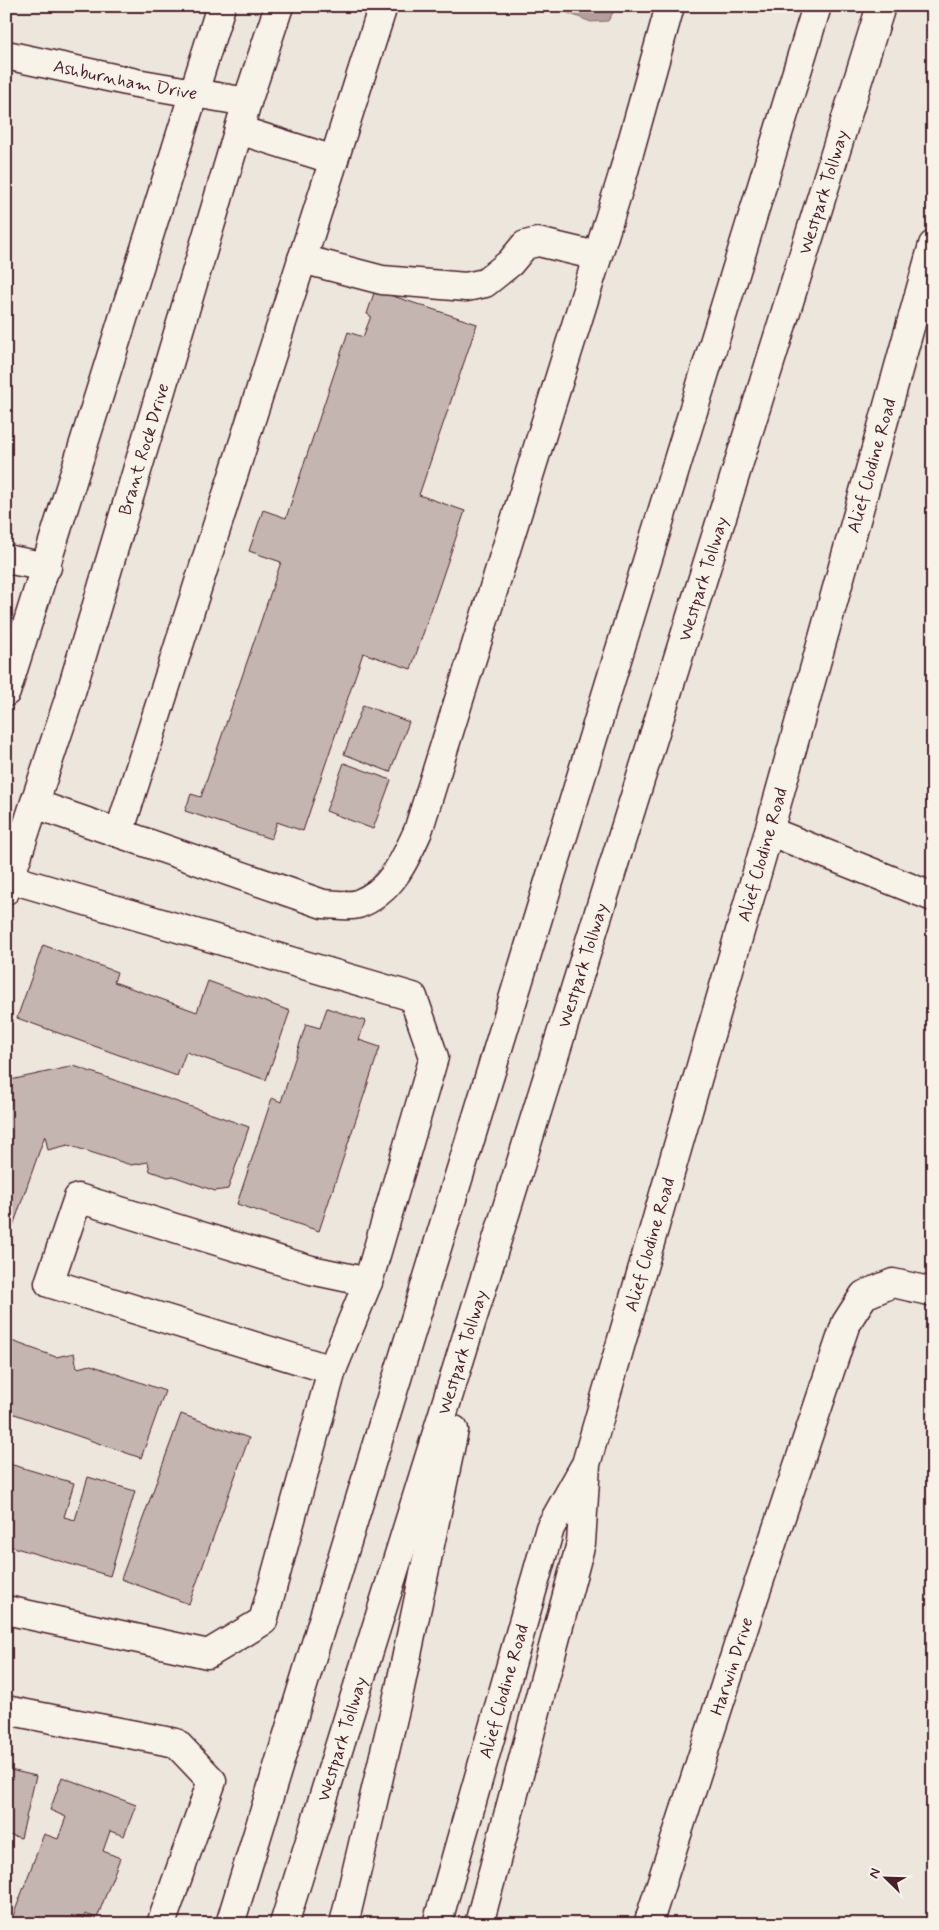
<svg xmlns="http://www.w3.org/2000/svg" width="939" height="1930" font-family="Mynerve,sans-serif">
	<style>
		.water { fill: #b39f9d; stroke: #896c6f }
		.building { fill: #c4b5b0; stroke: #4a1f2b }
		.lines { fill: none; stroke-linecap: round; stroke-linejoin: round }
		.minor-casing { stroke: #4a1f2b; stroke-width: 31 }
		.major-casing { stroke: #4a1f2b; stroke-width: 31 }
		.highway-casing { stroke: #4a1f2b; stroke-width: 31 }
		.minor { stroke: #f7f3e8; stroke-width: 28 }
		.major { stroke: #f7f3e8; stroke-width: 28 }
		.highway { stroke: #f7f3e8; stroke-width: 28 }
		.labels { text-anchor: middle; stroke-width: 5; stroke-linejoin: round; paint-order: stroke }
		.street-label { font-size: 18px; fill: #4a1f2b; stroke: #f7f3e8 }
	</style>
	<rect width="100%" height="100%" fill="#ece6dd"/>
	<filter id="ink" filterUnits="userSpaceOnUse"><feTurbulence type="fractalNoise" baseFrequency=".02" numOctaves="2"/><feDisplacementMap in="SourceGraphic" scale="10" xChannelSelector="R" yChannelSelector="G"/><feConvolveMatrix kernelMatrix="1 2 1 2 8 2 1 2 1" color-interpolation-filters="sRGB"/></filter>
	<g filter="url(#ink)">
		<!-- water -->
		<path class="water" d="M550 6H617L608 21 591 22Z"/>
		<!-- building -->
		<path class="building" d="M137 6H154L152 12Z
			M375 290 477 324 419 495 465 511 411 669 363 653 303 831 277 822 271 839 185 811 191 794 201 797 281 562 249 551 263 510 286 518 348 332 363 337 371 316 367 314Z
			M363 705 409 722 390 772 344 754Z
			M344 763 391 780 373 829 326 811Z
			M43 945 117 972 114 982 197 1012 208 981 290 1011 266 1080 186 1052 177 1076 17 1018Z
			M327 1008 365 1021 359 1040 380 1047 319 1231 237 1204 272 1098 281 1102 306 1024 320 1028Z
			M74 1066 249 1127 228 1189 215 1191 173 1176 168 1177 150 1171 148 1162 131 1165 68 1145 48 1150 45 1135 6 1246V1081Z
			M9 1340 56 1357 74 1353 77 1368 91 1365 165 1391 141 1458 6 1411V1341Z
			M181 1414 249 1438 189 1604 121 1579Z
			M6 1463 74 1483 64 1517 75 1520 88 1477 135 1491 110 1576 6 1545Z
			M6 1769 36 1776 21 1838 6 1834Z
			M62 1777 136 1805 124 1836 110 1831 103 1851 120 1858 97 1918 85 1914 82 1924H10L44 1834 58 1839 66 1817 50 1810Z"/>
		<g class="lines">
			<defs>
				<g id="minor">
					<path id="s1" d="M6 55 136 83 247 102"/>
					<path d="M239 130 334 160"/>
					<path d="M302 259 382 280 466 287 485 283 510 263 525 245 538 242 597 256"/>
					<path d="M6 559 47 567"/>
					<path d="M6 692 221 6"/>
					<path d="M35 804 323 904C334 904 349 907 358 904 391 892 405 860 418 831L622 178 670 6"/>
					<path d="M769 831 933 897"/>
					<path d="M119 833 383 6"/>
					<path id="s2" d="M6 890 68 702 247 102 279 6"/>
					<path d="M332 1370 49 1283 78 1198 311 1270 368 1282"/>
					<path d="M6 1610 208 1654 263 1621 332 1370 368 1282 434 1057 413 997 11 879"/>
					<path d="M6 1710 176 1743 212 1781 161 1924"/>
					<path id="s3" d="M648 1924 748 1615 846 1323 864 1295 893 1283 933 1292"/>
				</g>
				<g id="major">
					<path id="s4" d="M437 1924 550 1528 583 1469"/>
					<path id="s5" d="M479 1924 581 1543 586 1464 769 831 933 245"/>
				</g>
				<g id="highway">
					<path d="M230 1924 817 6"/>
					<path id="s6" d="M284 1924 881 6"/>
					<path d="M344 1924 400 1688 454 1430"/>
				</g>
			</defs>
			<!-- minor casing -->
			<use href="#minor" class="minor-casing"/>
			<!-- major casing -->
			<use href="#major" class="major-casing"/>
			<!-- highway casing -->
			<use href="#highway" class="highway-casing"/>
			<!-- minor -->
			<use href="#minor" class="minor"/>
			<!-- major -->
			<use href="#major" class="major"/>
			<!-- highway -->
			<use href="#highway" class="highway"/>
		</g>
	</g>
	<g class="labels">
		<!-- street labels -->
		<g class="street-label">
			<text dy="6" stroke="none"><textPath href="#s1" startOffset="122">Ashburnham Drive</textPath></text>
			<text dy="6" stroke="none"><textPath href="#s6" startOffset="1814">Westpark Tollway</textPath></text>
			<text dy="6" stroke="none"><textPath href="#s2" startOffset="462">Brant Rock Drive</textPath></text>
			<text dy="6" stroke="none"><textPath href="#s5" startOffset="1512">Alief Clodine Road</textPath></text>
			<text dy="6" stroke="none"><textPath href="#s6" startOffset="1409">Westpark Tollway</textPath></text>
			<text dy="6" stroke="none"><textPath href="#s5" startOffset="1108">Alief Clodine Road</textPath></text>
			<text dy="6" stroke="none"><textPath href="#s6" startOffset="1004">Westpark Tollway</textPath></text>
			<text dy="6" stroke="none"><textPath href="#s5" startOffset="702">Alief Clodine Road</textPath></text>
			<text dy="6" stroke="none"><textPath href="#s6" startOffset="599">Westpark Tollway</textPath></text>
			<text dy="6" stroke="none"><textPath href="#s3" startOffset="271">Harwin Drive</textPath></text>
			<text dy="6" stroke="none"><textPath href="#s4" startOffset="242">Alief Clodine Road</textPath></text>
			<text dy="6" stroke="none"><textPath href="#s6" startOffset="194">Westpark Tollway</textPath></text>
		</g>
	</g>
	<!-- margin -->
	<rect width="939" height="1930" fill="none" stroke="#f7f3e8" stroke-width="25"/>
	<rect x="12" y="12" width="914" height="1905" fill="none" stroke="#4a1f2b" stroke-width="2" filter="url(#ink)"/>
	<!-- north arrow -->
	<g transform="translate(886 1878) rotate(293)" stroke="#f7f3e8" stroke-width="4" paint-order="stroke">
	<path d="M0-4L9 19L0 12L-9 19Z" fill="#4a1f2b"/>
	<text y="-8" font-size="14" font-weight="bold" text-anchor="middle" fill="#4a1f2b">N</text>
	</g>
</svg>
